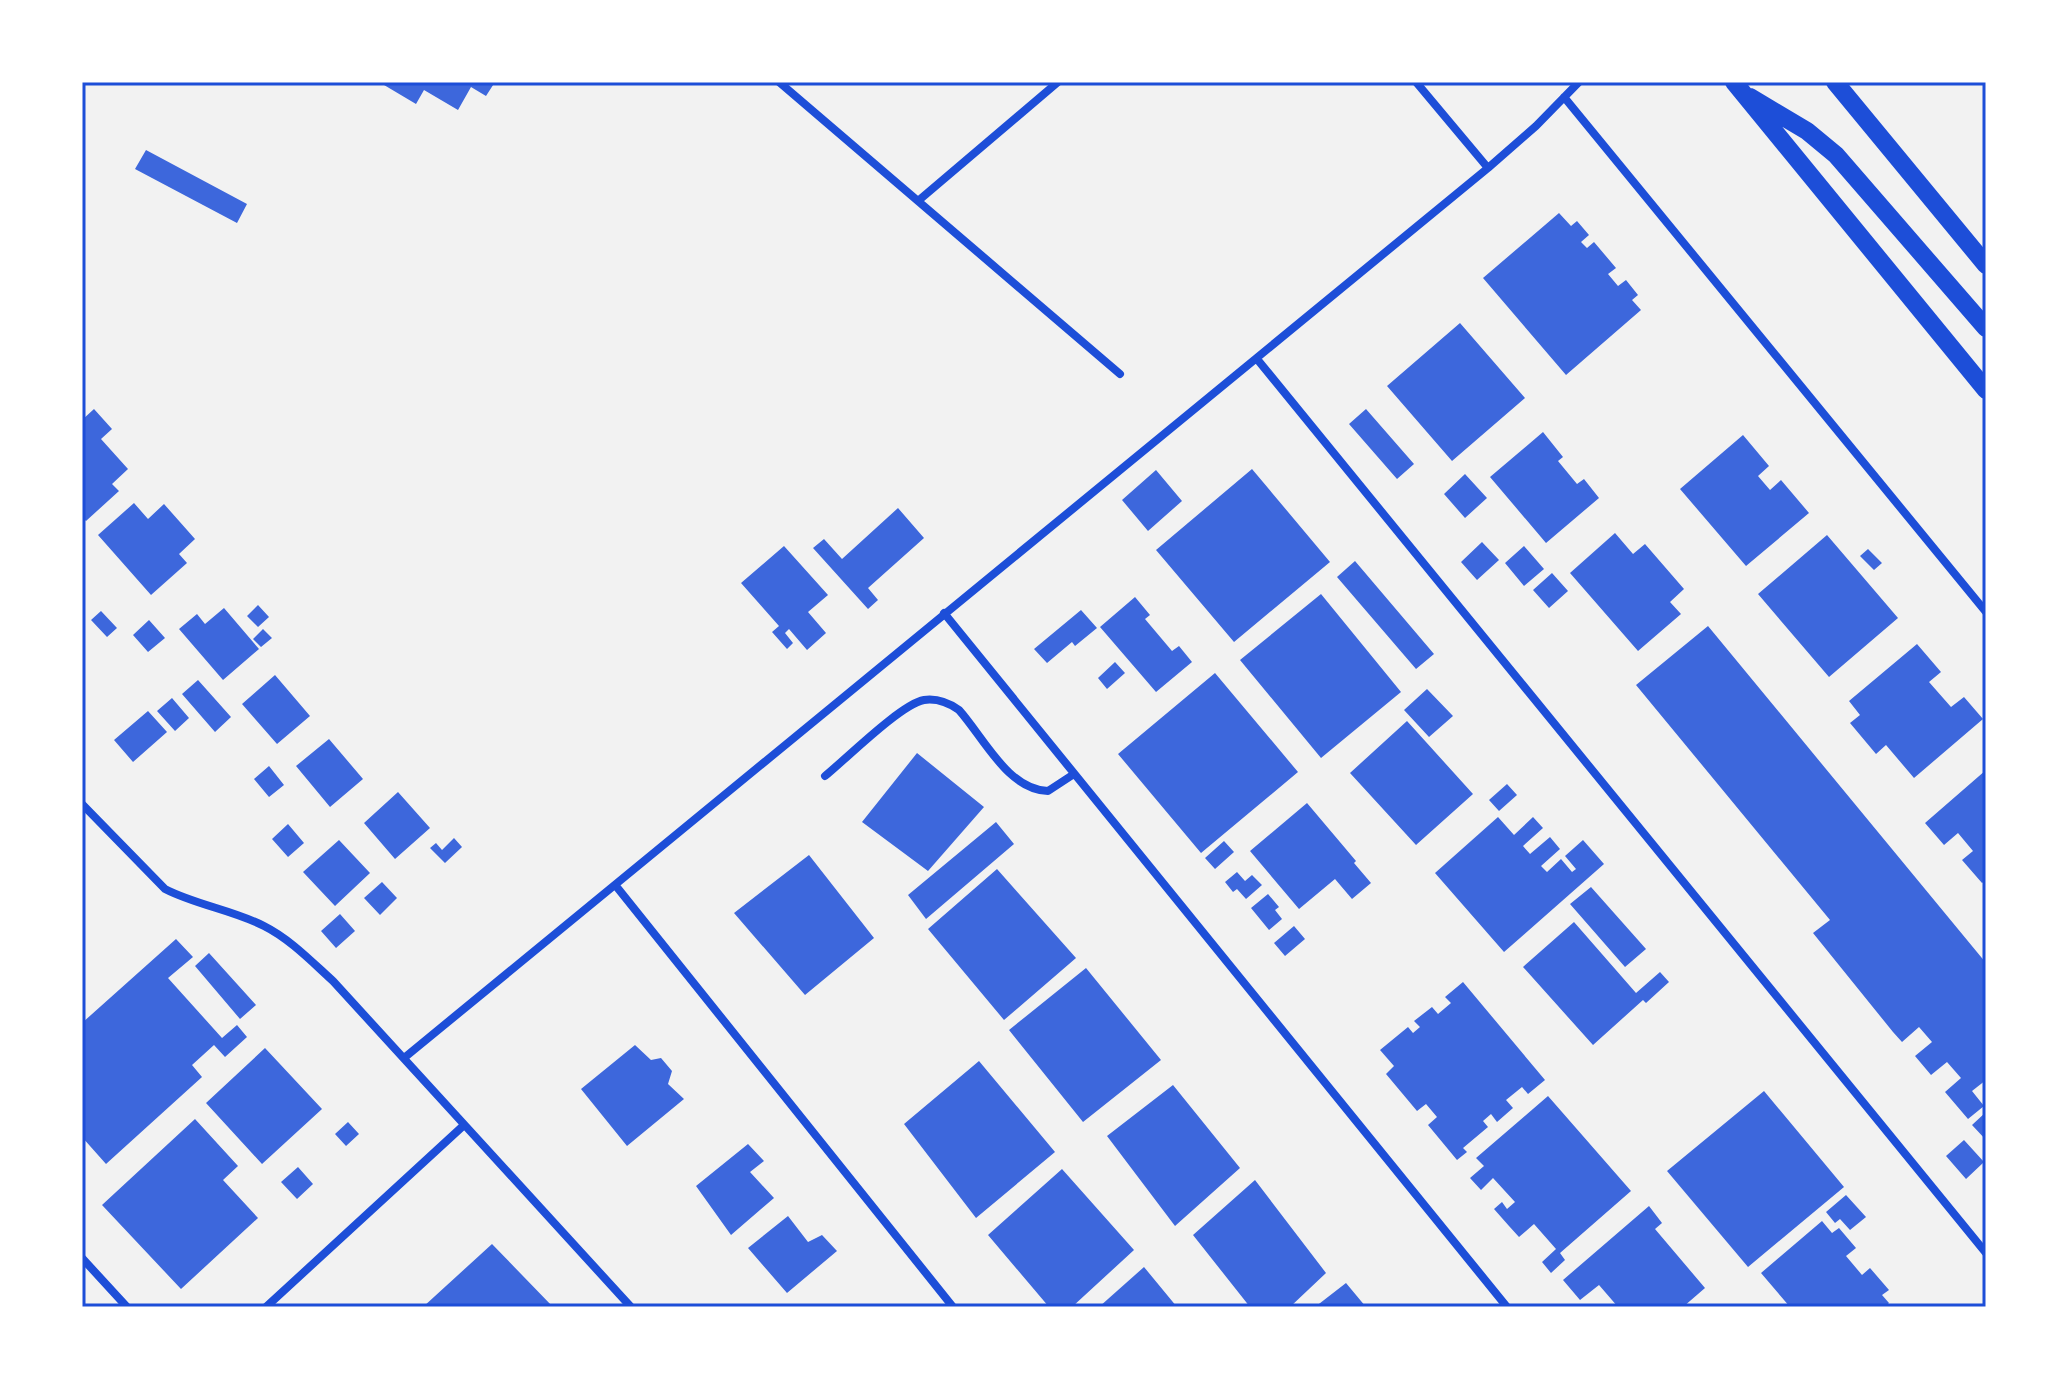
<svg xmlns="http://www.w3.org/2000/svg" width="2068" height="1389" font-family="Mulish,sans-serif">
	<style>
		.building { fill: #3d67dc }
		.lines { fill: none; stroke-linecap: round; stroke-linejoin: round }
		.minor { stroke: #1d4ed8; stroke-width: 8 }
		.primary { stroke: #1d4ed8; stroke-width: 18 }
		.neatline { fill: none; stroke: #1d4ed8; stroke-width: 3 }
	</style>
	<rect width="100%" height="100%" fill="#f2f2f2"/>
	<!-- building -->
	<path class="building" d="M379 82H495L486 96 471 87 458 110 424 90 416 104Z
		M146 150 247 204 237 223 135 169Z
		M1559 213 1571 226 1577 221 1589 235 1581 242 1587 248 1594 242 1616 268 1608 274 1618 286 1626 280 1638 295 1632 300 1641 310 1566 375 1483 278Z
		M1460 323 1525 398 1452 461 1387 386Z
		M94 409 112 429 101 439 128 469 112 484 119 491 86 521 82 517V420Z
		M1366 409 1414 464 1397 479 1349 424Z
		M1543 432 1563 457 1558 461 1577 484 1584 479 1599 498 1546 543 1490 477Z
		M1743 435 1769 466 1758 476 1770 490 1781 480 1809 513 1746 566 1680 489Z
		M1252 469 1330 562 1234 642 1156 550Z
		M1156 470 1182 501 1148 531 1122 500Z
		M1465 474 1487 498 1465 518 1444 494Z
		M134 503 148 519 164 504 195 539 179 554 187 563 151 595 98 535Z
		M898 508 924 538 868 588 878 600 868 609 813 548 824 539 842 559Z
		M1615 533 1633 554 1645 544 1684 589 1670 602 1681 614 1638 651 1570 573Z
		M1827 535 1898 618 1829 677 1758 594Z
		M1482 542 1499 560 1477 580 1461 562Z
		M784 546 828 595 808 612 826 633 807 650 789 629 785 633 793 643 787 649 772 632 779 626 741 583Z
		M1524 546 1544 569 1524 586 1505 563Z
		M1868 549 1882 563 1874 570 1860 556Z
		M1355 561 1434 654 1416 669 1337 577Z
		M1552 573 1568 591 1549 608 1533 590Z
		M1321 594 1401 692 1321 758 1240 660Z
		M1135 597 1150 615 1145 619 1172 651 1179 646 1192 662 1156 692 1100 627Z
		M258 605 269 617 258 627 247 616Z
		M224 608 259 649 223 680 179 629 197 614 205 624Z
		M1081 610 1097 628 1075 646 1072 642 1047 663 1034 649Z
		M101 611 117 628 107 637 91 620Z
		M149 620 165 638 148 652 133 635Z
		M1708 626 1986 963V1080L1972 1091 1984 1106 1968 1119 1945 1092 1961 1078 1947 1062 1931 1075 1915 1056 1932 1042 1919 1027 1902 1042 1893 1032 1813 933 1830 920 1636 685Z
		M263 629 272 638 261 647 253 639Z
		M1917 644 1941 672 1929 682 1951 707 1964 697 1983 719 1914 778 1886 745 1876 754 1850 723 1860 715 1849 701Z
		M1115 662 1125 673 1107 689 1098 678Z
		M1215 673 1298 772 1201 853 1118 754Z
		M275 675 310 716 277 744 242 704Z
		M198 680 231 717 215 732 182 694Z
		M1427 689 1453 716 1429 737 1404 710Z
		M172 698 189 718 175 731 157 711Z
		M148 711 167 732 133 762 114 740Z
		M1407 721 1473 794 1416 845 1350 773Z
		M329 739 363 779 330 807 296 766Z
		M917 753 984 807 928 871 862 822Z
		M269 766 284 785 269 797 254 779Z
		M1986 770V880L1982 883 1962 860 1973 851 1958 833 1944 845 1925 823Z
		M1507 784 1517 795 1499 811 1489 800Z
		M398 792 430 828 395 859 364 823Z
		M1307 803 1356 861 1354 863 1371 883 1352 899 1335 879 1299 909 1250 851Z
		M1498 817 1514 835 1533 817 1543 828 1523 846 1530 854 1550 837 1560 849 1541 866 1547 872 1561 859 1572 872 1576 869 1565 856 1583 840 1604 864 1504 952 1435 873Z
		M996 822 1014 844 926 919 908 895Z
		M288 824 304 843 288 857 272 839Z
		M454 838 462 847 445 863 430 848 436 843 442 850Z
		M339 840 370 873 335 906 303 872Z
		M1224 841 1234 852 1215 869 1205 858Z
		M809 855 874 938 805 995 734 913Z
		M997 869 1076 958 1004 1020 928 929Z
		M1237 872 1245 881 1252 875 1262 885 1246 899 1237 889 1233 892 1225 882Z
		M382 882 397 898 380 915 364 898Z
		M1591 887 1646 949 1625 967 1570 904Z
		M1268 894 1279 907 1275 910 1282 919 1269 930 1251 908Z
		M340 914 355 931 336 948 321 931Z
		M1574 922 1636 993 1660 972 1669 982 1646 1003 1643 1000 1593 1045 1523 967Z
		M1294 926 1305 939 1285 956 1274 943Z
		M176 939 193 957 168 978 222 1038 237 1025 247 1037 225 1057 214 1045 192 1065 202 1077 106 1164 82 1137V1023Z
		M209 953 256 1005 240 1019 195 966Z
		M1086 968 1161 1060 1083 1122 1009 1030Z
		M1463 982 1545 1080 1528 1094 1522 1087 1506 1100 1513 1108 1497 1122 1491 1114 1483 1121 1488 1127 1463 1148 1467 1152 1457 1160 1428 1125 1437 1117 1426 1104 1417 1111 1386 1074 1394 1066 1380 1050 1408 1027 1413 1033 1420 1027 1414 1021 1432 1007 1438 1014 1451 1003 1445 997Z
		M635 1045 651 1060 661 1058 672 1071 668 1084 684 1099 627 1146 581 1089Z
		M265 1048 322 1109 262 1164 206 1103Z
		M979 1061 1055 1152 976 1218 904 1124Z
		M1173 1085 1240 1168 1175 1226 1107 1136Z
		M1764 1091 1844 1187 1748 1267 1667 1171Z
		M1548 1096 1631 1191 1560 1253 1565 1260 1551 1273 1542 1262 1556 1249 1534 1224 1519 1237 1509 1226 1494 1209 1502 1202 1507 1209 1515 1202 1493 1178 1481 1190 1470 1178 1484 1166 1476 1158Z
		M1986 1112V1140L1972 1125Z
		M195 1119 238 1166 223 1180 258 1218 181 1289 102 1205Z
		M348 1122 359 1134 346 1146 335 1134Z
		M1964 1140 1984 1162 1966 1179 1946 1156Z
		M748 1144 764 1161 750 1172 774 1198 731 1235 696 1186Z
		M298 1167 313 1184 297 1199 281 1182Z
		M1062 1169 1134 1250 1072 1307H1049L988 1235Z
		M1255 1180 1326 1273 1290 1307H1250L1193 1235Z
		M1846 1195 1866 1217 1850 1230 1840 1219 1835 1223 1826 1212Z
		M1649 1206 1662 1223 1655 1229 1705 1288 1683 1307H1618L1599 1285 1580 1300 1563 1280Z
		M788 1216 808 1242 822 1235 837 1251 787 1293 748 1248Z
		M1822 1221 1832 1233 1839 1228 1856 1248 1846 1256 1862 1275 1870 1268 1889 1290 1882 1295 1889 1303 1885 1307H1790L1761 1273Z
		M492 1244 553 1307H423Z
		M1144 1267 1177 1307H1099Z
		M1346 1283 1366 1307H1315Z"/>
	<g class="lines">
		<!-- minor -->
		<path class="minor" d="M779 82 1120 374
			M1416 82 1488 168
			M1564 97 1986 612
			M918 201 1058 82
			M1257 359 1986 1253
			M944 613 1507 1307
			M825 776C846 759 901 704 924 700 938 698 949 703 959 710 984 738 1008 790 1048 791L1074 774
			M82 804 165 889C196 905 233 910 264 926 290 939 312 962 333 981L631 1307
			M616 886 953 1307
			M404 1058 1488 168 1536 126 1579 82
			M82 1258 127 1307
			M266 1307 463 1126"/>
		<!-- primary -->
		<path class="primary" d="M1734 82 1986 390
			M1835 82 1986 265
			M1750 97 1807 131 1836 155 1986 328"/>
	</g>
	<!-- border -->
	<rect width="2068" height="1389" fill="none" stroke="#ffffff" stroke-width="168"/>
	<rect x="84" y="84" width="1900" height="1221" class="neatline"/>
</svg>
